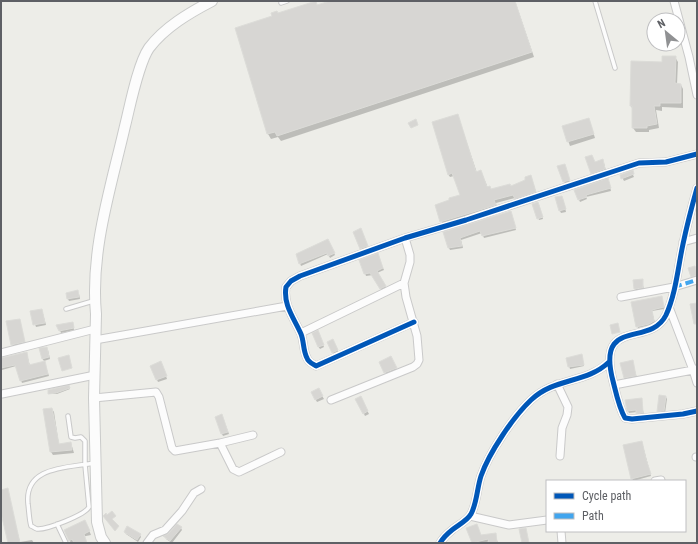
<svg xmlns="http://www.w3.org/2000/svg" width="698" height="544" font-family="'Roboto Condensed',sans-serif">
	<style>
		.shadow { fill: #0003 }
		.building { fill: #d7d6d3; stroke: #dcdcd8 }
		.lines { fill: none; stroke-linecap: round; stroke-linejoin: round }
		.lane-casing { stroke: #c9c9c9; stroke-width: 5.5 }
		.street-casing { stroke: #c9c9c9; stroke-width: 9 }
		.secondary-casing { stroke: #cacbca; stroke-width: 12 }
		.lane { stroke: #fcfcfc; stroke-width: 3.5 }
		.street { stroke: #fcfcfc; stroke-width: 7 }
		.secondary { stroke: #fcfcfc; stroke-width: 10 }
		.quiet { stroke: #41a5ee; stroke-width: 4; stroke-dasharray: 8 4; stroke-linecap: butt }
		.cycleway-casing { stroke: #fff; stroke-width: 8 }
		.cycleway { stroke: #0057b8; stroke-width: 5 }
	</style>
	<rect width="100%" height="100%" fill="#edede8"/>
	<!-- shadow -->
	<path class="shadow" d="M333 1H515L534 57 281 141 278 137 271 139 268 134 278 14 317 6Z
		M675 57 678 62 677 84 681 85 683 89V108L662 107V111L656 110 659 128 649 130V132H636L633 128V110L631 106 663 63Z
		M459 119 477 173 481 171 488 188 491 190 511 187 527 181 531 176 537 195 518 201 515 198 496 203 497 208 443 225 436 205 461 196 454 176 450 177 448 174Z
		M589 119 595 138 570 146 563 127Z
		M604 163 606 171 593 176 592 173Z
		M559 167H565L570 183 565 184Z
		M632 173 634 177 624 181 621 175Z
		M609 182 611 191 586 197 587 199 580 202 575 190Z
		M563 199 566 212 561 213 560 211Z
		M539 205 543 219 539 220 538 218Z
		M511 214 516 230 484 238 482 233 461 240 463 248 450 250 449 248 445 233Z
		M362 232 368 249 362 251 361 249Z
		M329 242 335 255 330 258 328 254 301 266 297 255Z
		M378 257 384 270 377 273 387 289 382 291 373 275 366 276 361 260Z
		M642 280 644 290 636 291 635 288Z
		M79 294 80 299 69 301 68 299Z
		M662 298 664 309 652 311 655 323 650 325 638 328 637 326Z
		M42 310 46 325 36 327 31 312Z
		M20 320 25 344 13 347 7 322Z
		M73 324 74 330 61 333 58 325Z
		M319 334 324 347 320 349 318 346Z
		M328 342 334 343 339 353 334 355Z
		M48 350 50 359 44 361 42 358Z
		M27 354 30 366 45 364 49 376 22 383 16 366 2 370 1 367V359Z
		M582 355 584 366 570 369 567 359Z
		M391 358 397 371 387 375 380 362Z
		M633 364 637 378 626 380 624 378Z
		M162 365 167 379 158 382 151 366Z
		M69 387 70 389 57 394H49V391Z
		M318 389 324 399 317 402 312 393Z
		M360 397 369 414 365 416 357 399Z
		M666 397 667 399 665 413 659 414 658 411Z
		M641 400 644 415H638L637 412 629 413 628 411Z
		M52 409 54 412 59 445 71 443 74 453 53 455 51 452Z
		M223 418 229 434 223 436 222 434Z
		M642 442 651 476 633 481 624 446Z
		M7 490 20 542 32 540 34 543H7L9 542 1 509V491Z
		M87 525 91 535 81 537 82 543H71L65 531Z
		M477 525 481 536 495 534 498 543H490V541L483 543H473L468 528Z
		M181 528 182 530 172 543 166 539 165 536Z
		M125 532 140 535 141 537 138 542 126 534Z"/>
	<!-- building -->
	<path class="building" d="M316 1 317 5 330 1H515L532 52 277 136 275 132 267 134 235 28 272 16 271 13 277 11 278 13Z
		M662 56H676L675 83 681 84V103H660V106H654L657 124 647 126V128H632V106H630L631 61 662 62Z
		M458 114 476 172 481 170 487 187 490 186 491 189 510 184 511 186 525 180V177L531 175 536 192 515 199 513 195 494 200 496 205 440 222 435 205 449 200V198L460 195 452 173 448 175 432 122Z
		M589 118 594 134 567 142 562 126Z
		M416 119 418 125 411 128 408 123Z
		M592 155 595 162 603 159 605 169 591 174 585 157Z
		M565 164 570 180 563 182 557 166Z
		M633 170 634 174 621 179 620 175Z
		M608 178 611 188 586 195 587 197 578 200 574 190Z
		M562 196 566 209 559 211 555 197Z
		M538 202 543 217 537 219 532 204Z
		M511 211 516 228 482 236 480 231 460 238 462 246 448 248 443 232Z
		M361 228 368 246 360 249 353 232Z
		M328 239 335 253 328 256 327 253 299 264 296 254Z
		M378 253 383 268 377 271 386 286 380 289 370 273 364 274 359 260Z
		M695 266 697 275 691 277 688 268Z
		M643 279V288L634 289 633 280Z
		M78 290 79 297 67 299 66 293Z
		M662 296 664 307 652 310 654 321 649 324 636 327 631 302Z
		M697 303V324H694L690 304Z
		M42 309 45 323 33 325 30 311Z
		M20 319 25 342 11 345 6 321Z
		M73 322 74 328 59 331 56 325Z
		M618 323 620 332 612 334 610 325Z
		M318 330 324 345 318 347 312 333Z
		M333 339 338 350 332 353 327 342Z
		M47 347 49 357 42 359 39 348Z
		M27 352 29 365 45 361 48 374 20 381 15 365 1 368V358Z
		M582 354 584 365 568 367 566 358Z
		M69 355 72 368 62 371 58 358Z
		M391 356 397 368 384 373 379 362Z
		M633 360 636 376 624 378 620 363Z
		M161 361 167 376 156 380 150 366Z
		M69 385 70 388 56 393 48 394V390Z
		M319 388 323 396 315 400 311 392Z
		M659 395 666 396 664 411 657 412Z
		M361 396 368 411 363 414 355 399Z
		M642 398 643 413 636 414V410L627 411 625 400Z
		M52 408 59 444 71 442 72 450 50 452 43 409Z
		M222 414 228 432 221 434 215 417Z
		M642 441 646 459 651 474 631 479 623 445Z
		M8 488 20 543H8L1 513V490Z
		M112 511 116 516 112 519 119 526 115 531 103 516 106 513 107 515Z
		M85 520 90 531 84 534 87 543H74L72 539 69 541 64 530Z
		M177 524 182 527 170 541 163 536 168 534Z
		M477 524 481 535 496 533 497 543H489L488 539 472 543 466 528Z
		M127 526 141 534 137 540 124 532Z
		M526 528 529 543H522L519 529Z"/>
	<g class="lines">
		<defs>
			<path id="lane" d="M595 1 615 68
				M281 3 287 1
				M66 309 93 301
				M68 416 71 437 75 438 81 437 85 441V465L89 507C85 515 46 530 37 529 34 528 34 527 31 526 29 519 29 511 28 504 24 466 67 468 94 463
				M57 524 66 543"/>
			<path id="street" d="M674 1 689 57 697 95
				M697 188C692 206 687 225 683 244 678 267 676 293 666 315 650 348 596 316 613 381 616 393 619 408 625 418L632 419 683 414 697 411
				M683 242 697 238
				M621 297 674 287 697 280
				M669 307 693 370 697 369
				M414 322 316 366C313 364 308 362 307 358 303 351 304 341 301 334 294 318 283 305 286 287L291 281 300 276 405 238 466 220 639 163 666 162 697 154
				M301 333 404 283
				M95 340 287 306
				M1 353 95 329
				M557 384 568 407 567 415 562 428 560 456
				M614 385 693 370 697 383
				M2 394 95 375
				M94 398 156 392 159 397 172 448 175 451 220 443 253 435
				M331 400 413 367 417 364 419 360 417 336 406 297 404 283 410 262V255L405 238
				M220 443 233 469 239 472 281 452
				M696 457H697
				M655 481 661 480
				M470 516 509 525 547 520
				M561 531 562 543
				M147 543 153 535 165 530 182 511 194 493 201 489
				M440 543C443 538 447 534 452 530 458 525 467 521 471 514 477 503 477 488 481 476 489 453 513 417 531 400 555 377 586 384 609 362"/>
			<path id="secondary" d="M105 543 101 537 97 522 94 398 96 314C90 251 111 187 125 126 130 106 138 64 149 48 165 27 189 13 212 1"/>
		</defs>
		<!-- lane casing -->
		<use href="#lane" class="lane-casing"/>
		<!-- street casing -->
		<use href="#street" class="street-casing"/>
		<!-- secondary casing -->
		<use href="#secondary" class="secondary-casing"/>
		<!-- lane -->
		<use href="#lane" class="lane"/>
		<!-- street -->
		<use href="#street" class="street"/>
		<!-- secondary -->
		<use href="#secondary" class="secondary"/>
		<!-- quiet -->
		<path class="quiet" d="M674 287 697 280"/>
		<defs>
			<path id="cycleway" d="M697 188C692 206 687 225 683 244 678 267 676 293 666 315 650 348 596 316 613 381 616 393 619 408 625 418L632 419 683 414 697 411
				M414 322 316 366C313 364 308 362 307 358 303 351 304 341 301 334 294 318 283 305 286 287L291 281 300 276 405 238 466 220 639 163 666 162 697 154
				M440 543C443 538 447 534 452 530 458 525 467 521 471 514 477 503 477 488 481 476 489 453 513 417 531 400 555 377 586 384 609 362"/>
		</defs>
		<!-- cycleway casing -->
		<use href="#cycleway" class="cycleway-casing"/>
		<!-- cycleway -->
		<use href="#cycleway" class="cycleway"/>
	</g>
	<!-- border -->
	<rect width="698" height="544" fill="none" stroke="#5e6065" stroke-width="4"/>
	<!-- legend -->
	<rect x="546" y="480" width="140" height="52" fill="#ffffff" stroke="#bfbfc1"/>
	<rect x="554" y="493" width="20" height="6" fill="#0057b8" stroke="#bfbfc1"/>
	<text x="582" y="500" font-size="12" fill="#5e6065">Cycle path</text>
	<rect x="554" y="513" width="20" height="6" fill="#41a5ee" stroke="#bfbfc1"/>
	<text x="582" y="520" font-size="12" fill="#5e6065">Path</text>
	<!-- north arrow -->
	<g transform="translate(666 32) rotate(331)"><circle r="19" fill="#ffffff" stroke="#bfbfc1"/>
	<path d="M0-3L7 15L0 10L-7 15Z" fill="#909193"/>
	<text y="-6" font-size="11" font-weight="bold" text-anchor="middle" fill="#5e6065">N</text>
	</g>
</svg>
